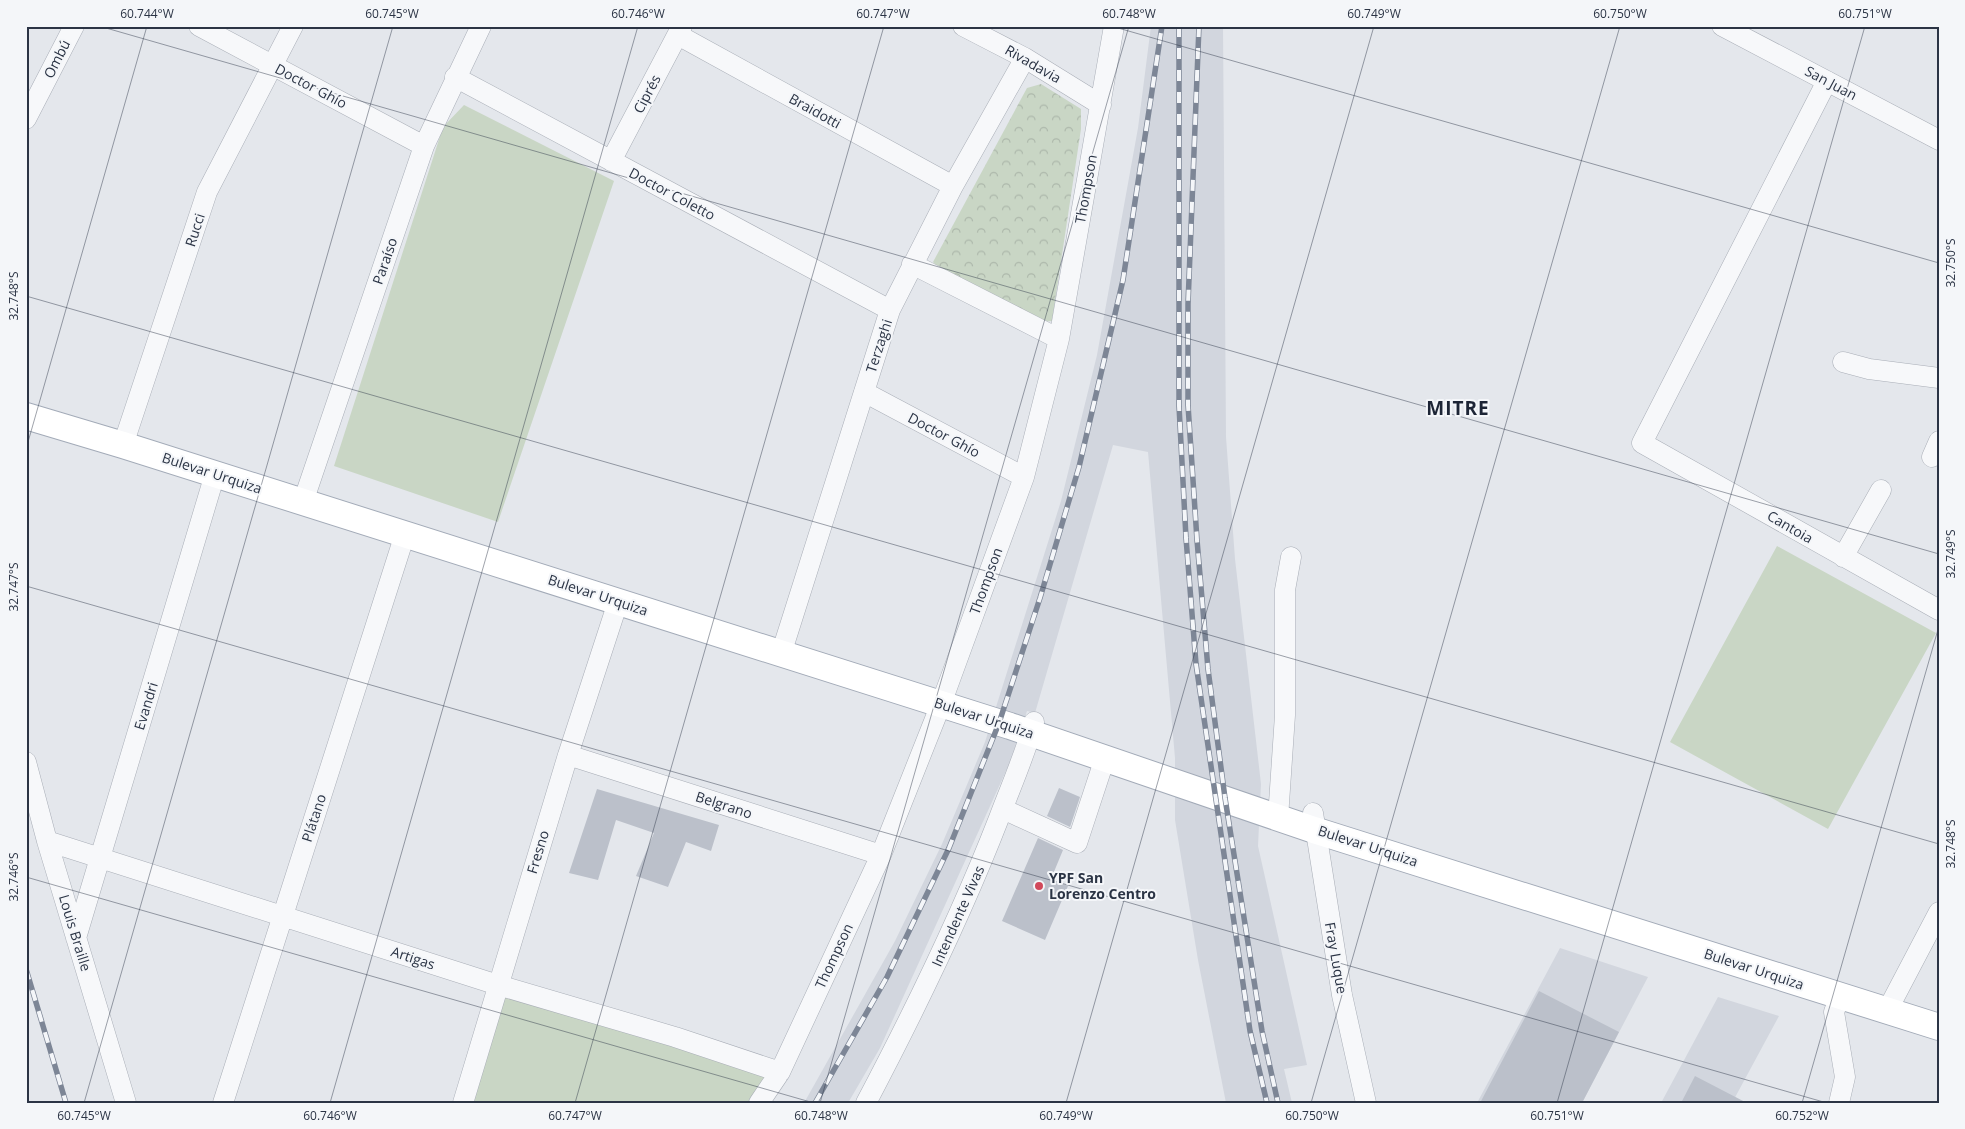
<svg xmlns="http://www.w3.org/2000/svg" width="1965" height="1129" font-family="'Open Sans',sans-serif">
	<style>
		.built { fill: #d2d6de }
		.grass { fill: #c9d6c5 }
		.forest { fill: url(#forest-crowns) }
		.building { fill: #bbc0ca }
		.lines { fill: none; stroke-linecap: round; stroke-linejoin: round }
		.minor-casing { stroke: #a9aeb7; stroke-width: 21 }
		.major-casing { stroke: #a3abb8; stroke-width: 28 }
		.minor { stroke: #f7f8fa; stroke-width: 20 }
		.major { stroke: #fff; stroke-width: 26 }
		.rail-casing { stroke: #7d8696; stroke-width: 5.5 }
		.rail { stroke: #f4f6f9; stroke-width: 4; stroke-dasharray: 11; stroke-linecap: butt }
		.ticks { fill: none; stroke: #2b3445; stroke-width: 1; stroke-opacity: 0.45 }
		.poi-dot { fill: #d1495b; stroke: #f4f6f9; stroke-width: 2 }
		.labels { text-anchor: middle; stroke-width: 4; stroke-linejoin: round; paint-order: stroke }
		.street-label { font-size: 14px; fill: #2b3445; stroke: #f4f6f9 }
		.poi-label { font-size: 14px; font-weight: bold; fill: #2b3445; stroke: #f4f6f9; text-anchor: start }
		.district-label { font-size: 19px; font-weight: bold; letter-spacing: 1px; fill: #1d2536; stroke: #f4f6f9 }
		.neatline { fill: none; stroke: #2b3445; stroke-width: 2 }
		.ticks-label { font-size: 12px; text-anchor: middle; fill: #2b3445 }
	</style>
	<defs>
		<pattern id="forest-crowns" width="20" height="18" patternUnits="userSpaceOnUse" patternTransform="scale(1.25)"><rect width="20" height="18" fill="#c9d6c5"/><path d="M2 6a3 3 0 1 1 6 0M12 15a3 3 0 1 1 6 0" fill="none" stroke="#adb8ab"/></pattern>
	</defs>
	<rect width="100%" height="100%" fill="#e4e7ec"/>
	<!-- built -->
	<path class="built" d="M1151 26H1223L1226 437 1235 559 1261 784 1258 846 1307 1065 1284 1069 1292 1103H1226L1198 960 1175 820V758L1148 452 1113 445 1035 713 1027 711 1011 760 880 1048 848 1103H804L895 941 942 844 985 742 1061 501 1097 355 1138 128Z
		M1560 948 1648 977 1582 1103H1477Z
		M1718 997 1779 1016 1732 1103H1661Z"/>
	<!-- grass -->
	<path class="grass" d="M464 105 614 181 498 522 334 466 443 127Z
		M1777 546 1936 633 1828 829 1670 742Z
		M498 985 780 1072 759 1103H463Z"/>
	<!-- forest -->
	<path class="forest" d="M1041 84 1081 109V129L1052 321 1042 322 940 270 933 262 1027 88Z"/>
	<!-- building -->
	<path class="building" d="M1059 788 1080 797 1070 827 1047 816Z
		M597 789 719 825 711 851 686 842 668 887 636 876 654 833 616 820 598 880 569 873Z
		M1038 838 1063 850 1051 879 1068 886 1045 940 1002 921Z
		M1539 991 1619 1032 1582 1103H1480Z
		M1695 1076 1747 1103H1681Z"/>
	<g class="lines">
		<defs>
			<path id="minor" d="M199 26 424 146
				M963 26 1025 58 1101 105
				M1722 26 1939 140
				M678 35 953 186
				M455 77 890 310
				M1827 81 1642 443 1939 610
				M26 119 74 26
				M611 161 682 26
				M912 264 1059 339
				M1843 362 1869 369 1939 378
				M864 392 1024 477
				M123 445 207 192 293 26
				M1932 457 1939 441
				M303 502 424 146 481 26
				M1843 557 1881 490
				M781 654 890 310 953 186 1025 58
				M568 755 881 855
				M26 762 47 841 126 1103
				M1003 809 1077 843 1105 758
				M1313 813 1342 995 1366 1103
				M1278 818 1285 715V590L1291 557
				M47 841 498 985 675 1037 780 1072
				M76 938 215 474
				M1887 1011 1939 912
				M223 1103 405 534
				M463 1103 568 755 618 602
				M759 1103 780 1072 881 855 941 704 1024 477 1059 339 1114 26
				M866 1103C915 1010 961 916 999 818 1011 786 1025 755 1034 722
				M1839 1103 1845 1077 1834 1012 1840 996"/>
			<path id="major" d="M26 416 123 445 1010 726 1314 830 1939 1027"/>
		</defs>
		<!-- minor casing -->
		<use href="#minor" class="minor-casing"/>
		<!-- major casing -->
		<use href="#major" class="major-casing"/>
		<!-- minor -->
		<use href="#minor" class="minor"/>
		<!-- major -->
		<use href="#major" class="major"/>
		<defs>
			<path id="rail" d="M1179 26V406L1186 538 1196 664 1250 1031 1267 1103
				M1199 26 1188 304V405L1197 540 1208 669 1225 798 1262 1031 1278 1103
				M26 969 66 1103
				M815 1103 887 977 949 848 999 723 1040 598 1079 467 1123 280 1162 26"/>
		</defs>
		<!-- rail casing -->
		<use href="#rail" class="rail-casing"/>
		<!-- rail -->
		<use href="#rail" class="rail"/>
	</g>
	<!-- ticks -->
	<path class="ticks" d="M99 26 1939 554M1111 26 1939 263M26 296 1939 844M26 449 147 26M26 586 1827 1103M26 877 814 1103M84 1103 393 26M330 1103 638 26M575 1103 884 26M820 1103 1129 26M1066 1103 1374 26M1311 1103 1620 26M1557 1103 1865 26M1802 1103 1939 626"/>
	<!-- markers -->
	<circle class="poi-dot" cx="1039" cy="886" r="5"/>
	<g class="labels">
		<!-- street labels -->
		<g class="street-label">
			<text transform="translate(57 59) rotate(-63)" y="5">Ombú</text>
			<text transform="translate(1033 64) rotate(30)" y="5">Rivadavia</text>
			<text transform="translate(1831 83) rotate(28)" y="5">San Juan</text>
			<text transform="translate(311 86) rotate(28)" y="5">Doctor Ghío</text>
			<text transform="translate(647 94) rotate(-62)" y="5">Ciprés</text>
			<text transform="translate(815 111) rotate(29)" y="5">Braidotti</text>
			<text transform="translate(1086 189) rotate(-80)" y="5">Thompson</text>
			<text transform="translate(672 194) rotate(28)" y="5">Doctor Coletto</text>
			<text transform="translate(195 230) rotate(-72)" y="5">Rucci</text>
			<text transform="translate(385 261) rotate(-71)" y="5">Paraíso</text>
			<text transform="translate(879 346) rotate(-72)" y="5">Terzaghi</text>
			<text transform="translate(944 435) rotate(28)" y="5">Doctor Ghío</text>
			<text transform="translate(212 473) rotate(18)" y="5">Bulevar Urquiza</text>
			<text transform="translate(1790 527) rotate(30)" y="5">Cantoia</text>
			<text transform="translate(986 581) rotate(-70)" y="5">Thompson</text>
			<text transform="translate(598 595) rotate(18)" y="5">Bulevar Urquiza</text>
			<text transform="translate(146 706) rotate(-73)" y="5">Evandri</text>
			<text transform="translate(984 718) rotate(18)" y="5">Bulevar Urquiza</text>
			<text transform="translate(724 805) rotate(18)" y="5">Belgrano</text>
			<text transform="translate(314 818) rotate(-72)" y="5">Plátano</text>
			<text transform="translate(1368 846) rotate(18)" y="5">Bulevar Urquiza</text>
			<text transform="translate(538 852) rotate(-73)" y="5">Fresno</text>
			<text transform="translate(958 916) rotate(-66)" y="5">Intendente Vivas</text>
			<text transform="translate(75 933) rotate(73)" y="5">Louis Braille</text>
			<text transform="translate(834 956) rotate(-65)" y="5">Thompson</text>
			<text transform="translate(413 958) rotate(18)" y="5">Artigas</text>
			<text transform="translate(1336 958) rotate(80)" y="5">Fray Luque</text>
			<text transform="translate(1754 969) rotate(18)" y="5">Bulevar Urquiza</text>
		</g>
		<!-- poi labels -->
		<g class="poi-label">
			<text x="1049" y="883">YPF San<tspan x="1049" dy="16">Lorenzo Centro</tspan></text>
		</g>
		<!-- district labels -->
		<g class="district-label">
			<text x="1458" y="415">MITRE</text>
		</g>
	</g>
	<!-- border -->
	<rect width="1965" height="1129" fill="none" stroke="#f4f6f9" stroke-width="55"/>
	<rect x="28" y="28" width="1910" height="1074" class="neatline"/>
	<g class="ticks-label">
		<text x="147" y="18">60.744°W</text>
		<text x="392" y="18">60.745°W</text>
		<text x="638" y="18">60.746°W</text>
		<text x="883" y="18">60.747°W</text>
		<text x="1129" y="18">60.748°W</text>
		<text x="1374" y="18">60.749°W</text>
		<text x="1620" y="18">60.750°W</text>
		<text x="1865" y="18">60.751°W</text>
		<text transform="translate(1951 263) rotate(-90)" y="4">32.750°S</text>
		<text transform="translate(14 296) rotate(-90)" y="4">32.748°S</text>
		<text transform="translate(1951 554) rotate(-90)" y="4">32.749°S</text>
		<text transform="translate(14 587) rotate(-90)" y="4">32.747°S</text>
		<text transform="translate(1951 844) rotate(-90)" y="4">32.748°S</text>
		<text transform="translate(14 877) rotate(-90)" y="4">32.746°S</text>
		<text x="84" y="1120">60.745°W</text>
		<text x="330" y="1120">60.746°W</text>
		<text x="575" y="1120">60.747°W</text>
		<text x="821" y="1120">60.748°W</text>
		<text x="1066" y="1120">60.749°W</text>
		<text x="1312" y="1120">60.750°W</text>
		<text x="1557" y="1120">60.751°W</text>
		<text x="1802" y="1120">60.752°W</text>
	</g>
</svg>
